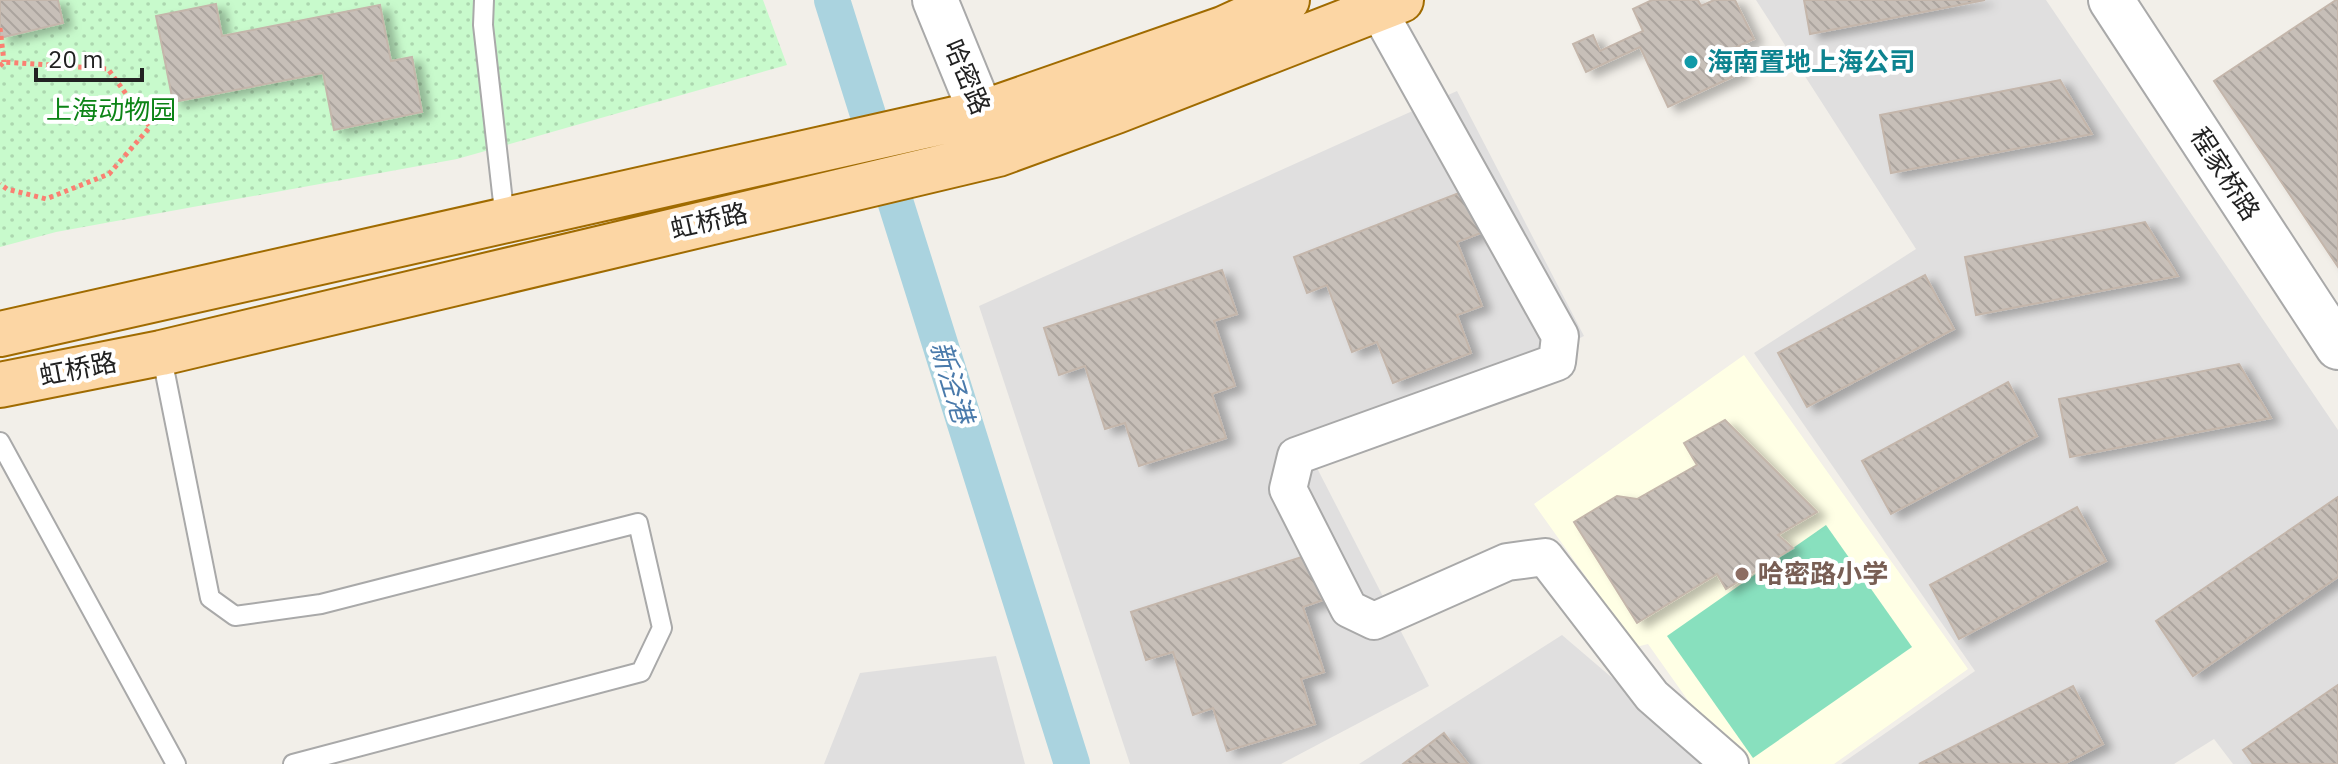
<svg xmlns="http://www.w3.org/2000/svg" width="2338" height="764" font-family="'IBM Plex Sans','Noto Sans SC',sans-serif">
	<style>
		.residential { fill: #e0dfdf }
		.education { fill: #ffffe5 }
		.park { fill: url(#park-dots) }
		.pitch { fill: #88e0be }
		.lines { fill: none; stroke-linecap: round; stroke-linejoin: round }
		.canal { stroke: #aad3df; stroke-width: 36 }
		.building { fill: url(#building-back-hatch); stroke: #c4b6ab; stroke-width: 2; filter: url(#shadow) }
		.service-casing { stroke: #a9a9a9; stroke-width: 22 }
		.minor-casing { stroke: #a9a9a9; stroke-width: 40 }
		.tertiary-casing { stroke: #a9a9a9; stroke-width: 48 }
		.primary-casing { stroke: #a06b00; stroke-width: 48 }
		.path { stroke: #fa8072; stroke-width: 5; stroke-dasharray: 4 4; stroke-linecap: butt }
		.service { stroke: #fff; stroke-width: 18 }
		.minor { stroke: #fff; stroke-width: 36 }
		.tertiary { stroke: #fff; stroke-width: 44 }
		.primary { stroke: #fcd6a4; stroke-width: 44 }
		.culture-dot { fill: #0f9aa8; stroke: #fff; stroke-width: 3 }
		.education-dot { fill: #8d6e63; stroke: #fff; stroke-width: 3 }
		.labels { text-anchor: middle; stroke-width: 8; stroke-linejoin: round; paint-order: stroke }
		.culture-label { font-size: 26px; font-weight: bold; fill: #0d838f; stroke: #fff; text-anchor: start }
		.street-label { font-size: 26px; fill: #222; stroke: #fff }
		.park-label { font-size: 26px; fill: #0c8416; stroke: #fff }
		.education-label { font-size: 26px; font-weight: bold; fill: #785e54; stroke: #fff; text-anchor: start }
		.water-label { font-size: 28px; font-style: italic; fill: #4a7aab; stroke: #fff }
	</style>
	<defs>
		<pattern id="park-dots" width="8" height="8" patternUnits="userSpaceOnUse" patternTransform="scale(2)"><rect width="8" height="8" fill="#c8facc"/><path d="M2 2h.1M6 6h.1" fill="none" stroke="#acd6af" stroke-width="1.8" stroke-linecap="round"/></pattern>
		<pattern id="building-back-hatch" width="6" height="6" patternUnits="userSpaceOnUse" patternTransform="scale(2)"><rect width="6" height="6" fill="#c7bfb8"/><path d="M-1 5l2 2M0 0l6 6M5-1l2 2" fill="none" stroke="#aba49e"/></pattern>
		<filter id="shadow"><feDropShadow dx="9" dy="5" stdDeviation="4" flood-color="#0004"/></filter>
	</defs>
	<rect width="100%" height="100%" fill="#f2efe9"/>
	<!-- residential -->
	<path class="residential" d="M1756 0H2046L2338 430V764H2233L2214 739 2174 764H1841L1975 671 1754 353 1916 249Z
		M1457 91 1584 336 1317 468 1429 686 1281 764H1130L979 306Z
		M1562 635 1713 764H1359Z
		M996 656 1025 764H824L860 673Z"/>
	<!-- education -->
	<path class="education" d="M1744 355 1968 669 1834 764H1733L1648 644 1636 647 1534 504Z"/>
	<!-- park -->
	<path class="park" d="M0 0H763L787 65 457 159 56 232 0 247Z"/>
	<!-- pitch -->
	<path class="pitch" d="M1826 525 1912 647 1753 758 1667 636Z"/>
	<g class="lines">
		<!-- canal -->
		<path class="canal" d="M832 0 1072 764"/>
	</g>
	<!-- building -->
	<path class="building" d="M0 0H58L63 23 0 38Z
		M1652 0H1698L1701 6 1714 0H1735L1754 39 1730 50 1741 73 1668 107 1640 47 1586 72 1573 44 1593 35 1600 51 1643 31 1633 9Z
		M1804 0H1985L1810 34Z
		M2336 0H2338V267L2214 81Z
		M216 4 222 36 380 5 391 61 412 57 422 112 334 130 323 73 173 102 156 16Z
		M2060 80 2092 134 1891 173 1880 115Z
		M1464 191 1481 233 1457 242 1482 306 1457 315 1471 353 1393 383 1377 342 1352 352 1327 285 1307 293 1294 257Z
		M2145 222 2178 276 1976 315 1965 257Z
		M1222 270 1237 314 1214 321 1235 386 1212 394 1226 438 1139 466 1125 423 1105 429 1085 366 1059 375 1044 328Z
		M1925 275 1954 329 1807 407 1778 353Z
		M2239 364 2271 418 2070 457 2059 399Z
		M2008 382 2037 436 1891 514 1862 461Z
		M1725 420 1817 512 1778 535 1793 548 1726 589 1717 574 1637 623 1574 522 1617 496 1637 499 1697 465 1684 443Z
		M2338 497V577L2193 676 2156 621Z
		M2077 507 2106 561 1959 639 1930 585Z
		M1311 554 1326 599 1303 607 1324 672 1301 679 1315 724 1227 751 1213 708 1193 715 1173 652 1146 660 1131 612Z
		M2338 685V764H2253L2243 750Z
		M2073 686 2103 744 2064 764H1919Z
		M1444 733 1468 764H1403Z"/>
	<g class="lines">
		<defs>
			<path id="service" d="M484 0 483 25 505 220
				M161 353 210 598 235 616 321 604 638 523 662 628 641 672 293 764
				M0 442 176 764"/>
			<path id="minor" d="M1378 10 1560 336 1557 362 1296 456 1288 489 1349 609 1374 621 1507 562 1545 557 1652 696 1730 764"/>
			<path id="tertiary" d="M935 0 996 149
				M2111 0 2338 347"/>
			<path id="primary" d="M0 334 982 113 1223 29 1287 0
				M0 385 161 353 998 154 1116 111 1401 0"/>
		</defs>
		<!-- service casing -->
		<use href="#service" class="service-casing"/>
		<!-- minor casing -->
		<use href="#minor" class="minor-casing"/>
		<!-- tertiary casing -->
		<use href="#tertiary" class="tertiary-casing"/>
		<!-- primary casing -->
		<use href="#primary" class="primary-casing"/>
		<!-- path -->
		<path class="path" d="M0 28 4 62
			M0 66 4 62 108 69 150 127 109 174 46 199 7 189 0 184"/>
		<!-- service -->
		<use href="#service" class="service"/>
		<!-- minor -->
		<use href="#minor" class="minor"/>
		<!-- tertiary -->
		<use href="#tertiary" class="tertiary"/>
		<!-- primary -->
		<use href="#primary" class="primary"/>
	</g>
	<!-- markers -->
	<circle class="culture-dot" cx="1691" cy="62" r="8"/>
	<circle class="education-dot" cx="1742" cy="574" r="8"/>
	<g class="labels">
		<!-- culture labels -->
		<g class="culture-label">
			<text x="1707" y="71">海南置地上海公司</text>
		</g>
		<!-- street labels -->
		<g class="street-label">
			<text transform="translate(967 77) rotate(67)" y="9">哈密路</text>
			<text transform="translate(2225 174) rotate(57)" y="9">程家桥路</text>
			<text transform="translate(709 221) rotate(-13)" y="9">虹桥路</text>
			<text transform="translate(78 369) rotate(-11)" y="9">虹桥路</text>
		</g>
		<!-- park labels -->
		<g class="park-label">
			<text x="111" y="119">上海动物园</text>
		</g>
		<!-- education labels -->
		<g class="education-label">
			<text x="1758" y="583">哈密路小学</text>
		</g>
		<!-- water labels -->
		<g class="water-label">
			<text transform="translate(952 382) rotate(73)" y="10">新泾港</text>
		</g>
	</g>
	<!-- scale -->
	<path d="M36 68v12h106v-12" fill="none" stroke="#222222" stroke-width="4"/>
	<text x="48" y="68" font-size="24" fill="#222222" stroke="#ffffff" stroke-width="6" paint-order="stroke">20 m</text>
</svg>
